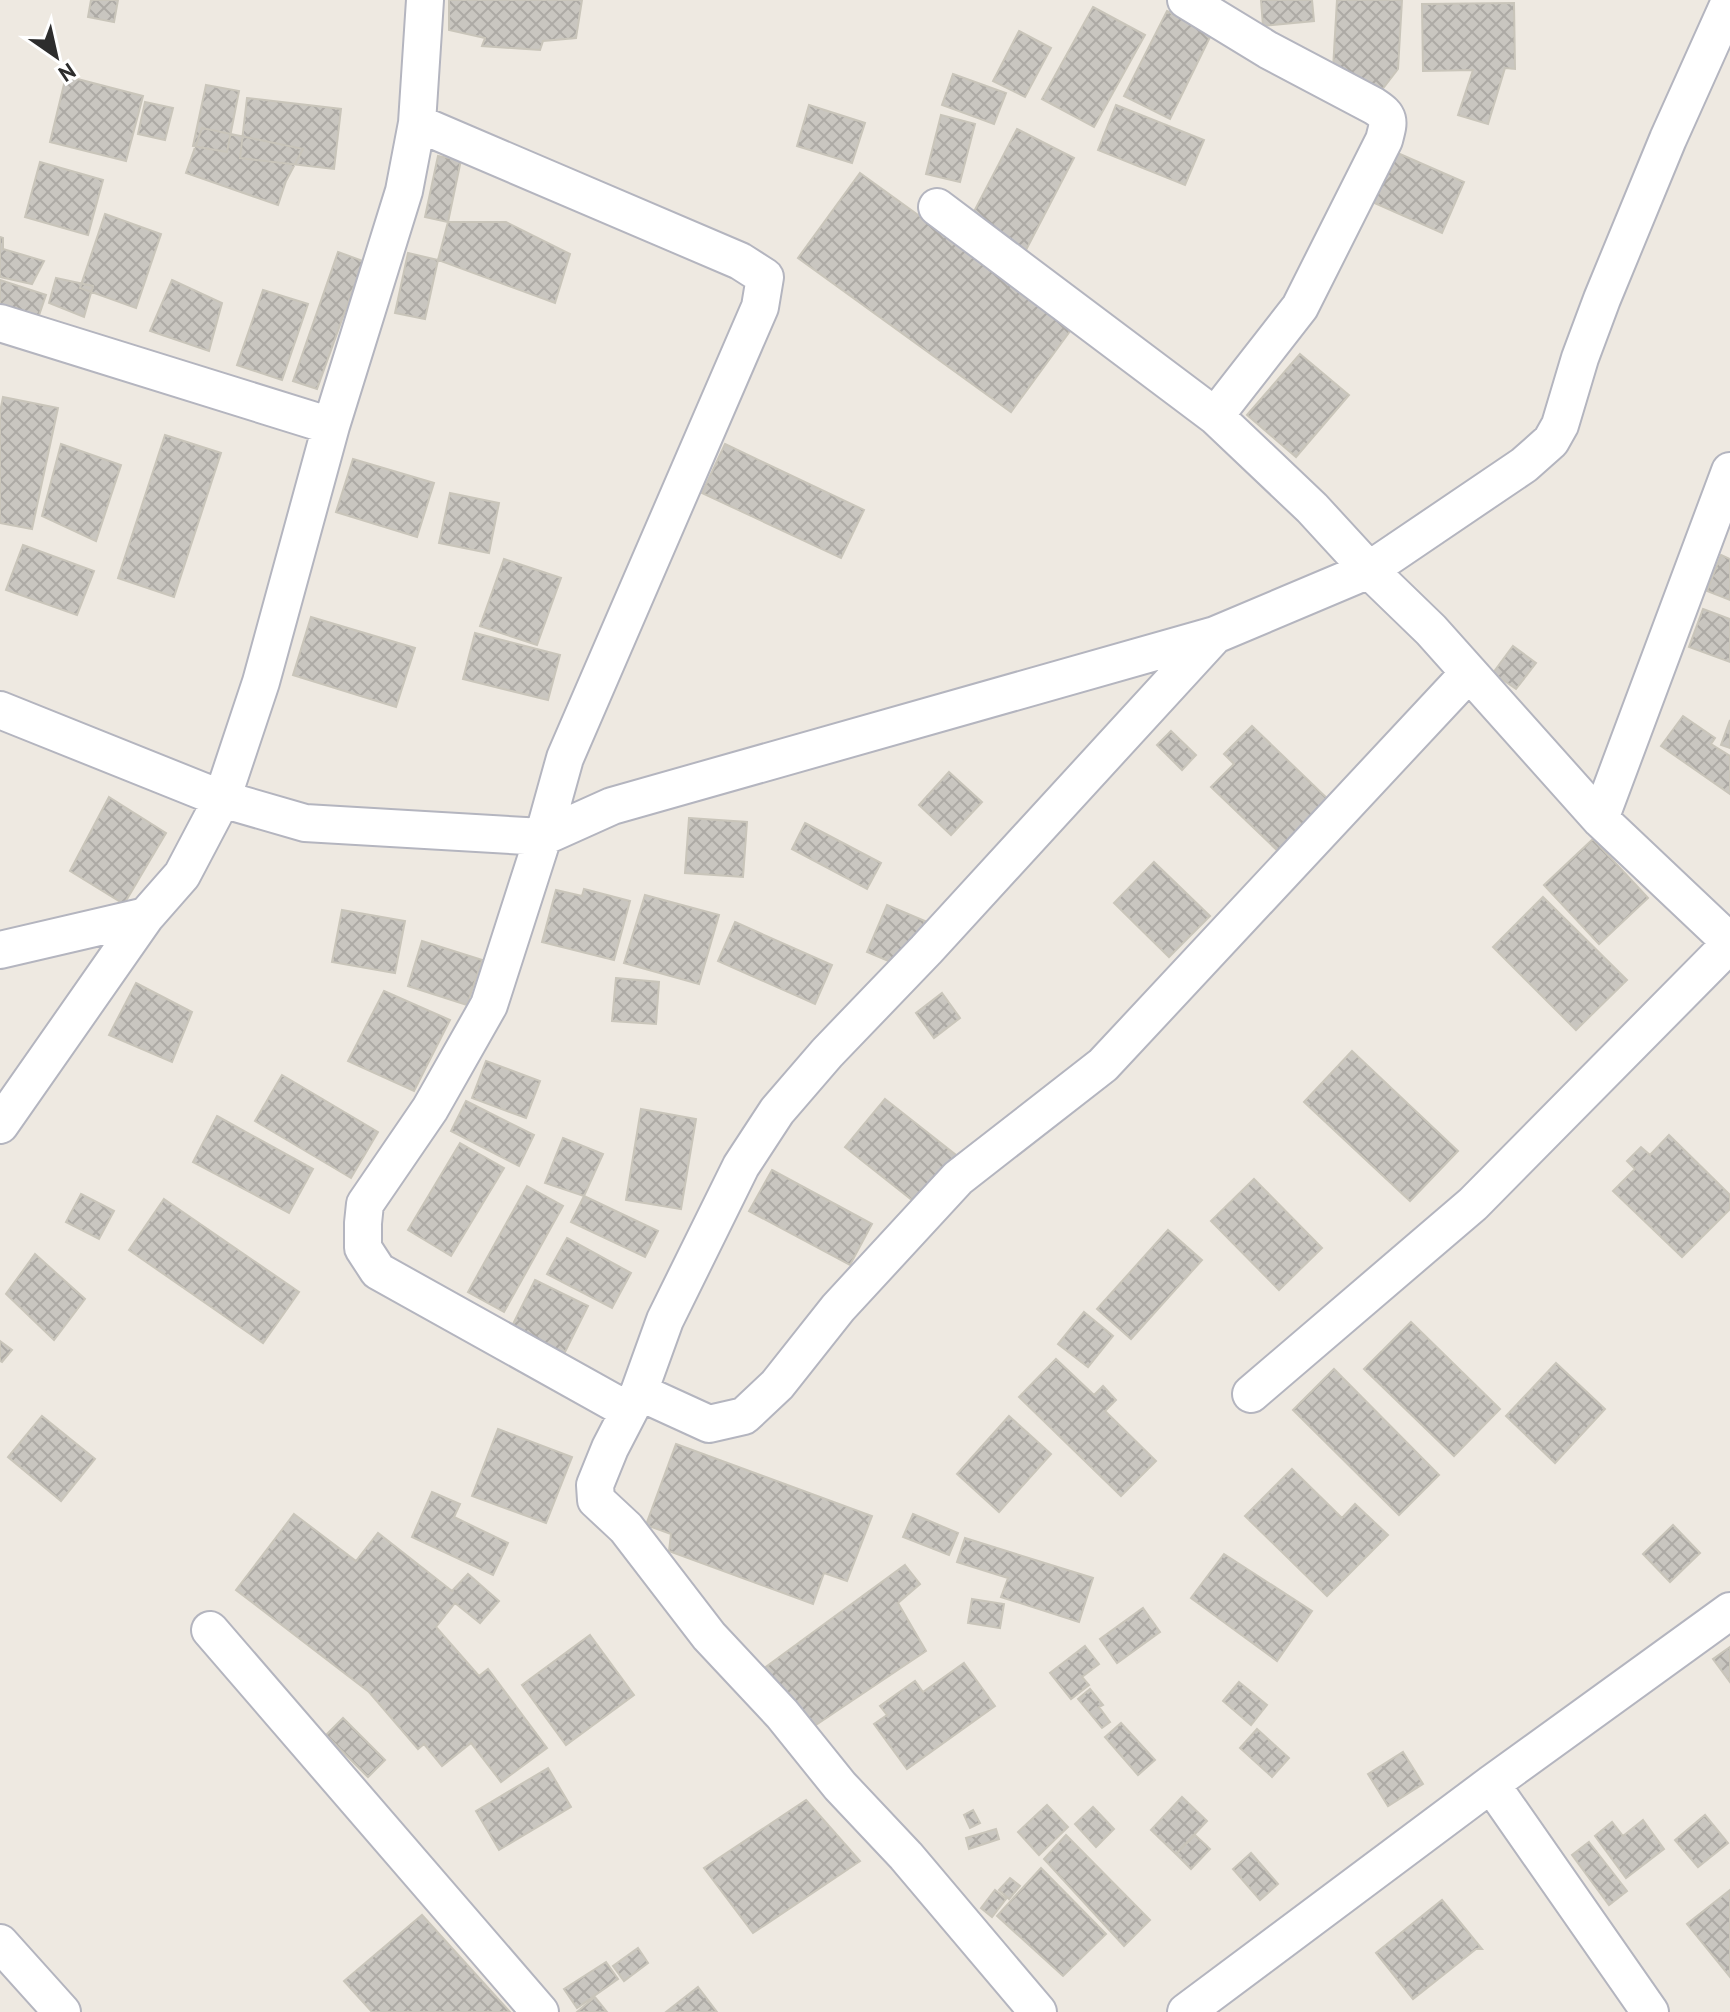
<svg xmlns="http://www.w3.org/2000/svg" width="1730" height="2012" font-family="'PT Sans',sans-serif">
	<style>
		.building { fill: url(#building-cross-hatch); stroke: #c9c5ba; stroke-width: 2 }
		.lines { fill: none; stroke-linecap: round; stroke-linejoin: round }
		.minor-casing { stroke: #b4b5bf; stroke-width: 40 }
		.minor { stroke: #fff; stroke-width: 36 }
	</style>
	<defs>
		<pattern id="building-cross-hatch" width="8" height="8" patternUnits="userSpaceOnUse" patternTransform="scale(2)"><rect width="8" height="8" fill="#c9c6c0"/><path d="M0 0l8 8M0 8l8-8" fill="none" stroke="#adaaa5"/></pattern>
	</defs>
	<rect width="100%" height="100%" fill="#eee9e1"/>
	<!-- building -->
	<path class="building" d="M91 0H118L114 22 88 17Z
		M449 0H582L576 38 543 41 540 50 482 46 485 38 449 30Z
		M1261 0H1312L1314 21 1263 26Z
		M1337 0H1402L1398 69 1374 100 1333 69Z
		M1514 3 1515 69 1505 68 1488 124 1458 115 1473 70 1423 71 1422 4Z
		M1093 7 1145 35 1094 127 1042 99Z
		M1167 11 1212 33 1170 119 1124 96Z
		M1019 31 1051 48 1025 97 993 81Z
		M953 74 1006 93 994 124 942 105Z
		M66 76 143 96 126 161 50 142Z
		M206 85 239 91 227 152 193 146Z
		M247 98 341 109 334 169 240 158Z
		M145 102 173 108 165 140 138 134Z
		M809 105 865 123 852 163 797 146Z
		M1116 105 1204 140 1185 185 1098 150Z
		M941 115 975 124 960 182 926 174Z
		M202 128 303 149 286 181 278 205 186 173Z
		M1017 129 1074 158 1025 252 968 223Z
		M1393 151 1464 182 1442 233 1370 201Z
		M438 156 461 160 448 222 425 217Z
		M40 162 103 180 88 235 25 217Z
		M860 173 1073 327 1011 412 798 258Z
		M105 214 161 234 136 308 80 288Z
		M448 222H506L570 254 555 303 438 260Z
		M0 237 3 238V249L44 261 32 284 0 277Z
		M338 252 363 261 317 389 293 381Z
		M408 253 438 260 425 319 395 313Z
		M56 278 93 286 84 317 49 303Z
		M0 280 46 295 35 327 0 314Z
		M172 280 222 303 209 351 150 331Z
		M263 290 308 304 282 380 237 365Z
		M1300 354 1349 395 1296 457 1247 415Z
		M3 397 58 408 32 529 0 523V412Z
		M165 435 221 453 174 597 118 578Z
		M61 444 121 465 96 541 42 516Z
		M725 444 864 510 841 558 702 493Z
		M353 459 434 483 417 537 336 512Z
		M450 493 499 503 489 553 439 543Z
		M23 545 94 571 77 615 6 590Z
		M1721 555 1730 559V600L1707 591Z
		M504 559 561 578 537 645 480 626Z
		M1703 609 1730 619V662L1689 647Z
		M311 617 415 648 396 707 293 675Z
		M475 633 560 655 548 700 463 679Z
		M1513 646 1536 663 1516 689 1493 673Z
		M1683 716 1715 738 1711 744 1730 756V794L1661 746Z
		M1730 720V748L1721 745Z
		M1252 726 1333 804 1283 856 1211 787 1234 764 1224 754Z
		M1171 731 1196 755 1182 770 1157 745Z
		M949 772 982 802 951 835 919 805Z
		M109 797 166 833 124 904 70 871Z
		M689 818 747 822 743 877 685 873Z
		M805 823 881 863 867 889 792 849Z
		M1593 839 1648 898 1599 944 1544 885Z
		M1154 862 1210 916 1169 957 1114 903Z
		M584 889 630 901 614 960 542 942 556 890 582 896Z
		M645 895 719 915 699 984 624 963Z
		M1543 897 1627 980 1576 1030 1493 947Z
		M887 905 925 921 905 968 867 952Z
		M342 910 405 921 395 973 332 962Z
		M735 922 832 965 815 1004 718 961Z
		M422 941 482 960 467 1005 408 986Z
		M616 978 659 982 656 1024 612 1021Z
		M136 983 192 1012 172 1062 109 1035Z
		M384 991 450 1020 414 1091 348 1061Z
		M942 993 960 1018 934 1038 916 1013Z
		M1352 1051 1458 1151 1410 1201 1304 1102Z
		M486 1061 540 1081 526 1118 472 1098Z
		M282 1075 378 1132 351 1178 255 1121Z
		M885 1099 956 1155 917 1204 845 1147Z
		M466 1101 534 1135 519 1166 451 1131Z
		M641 1109 696 1119 681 1209 626 1200Z
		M217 1116 313 1169 289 1213 193 1162Z
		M1669 1135 1730 1195V1209L1682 1257 1613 1191 1635 1169 1627 1161 1641 1147 1650 1155Z
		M563 1138 603 1154 584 1196 545 1183Z
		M460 1143 504 1168 451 1256 408 1230Z
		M772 1170 872 1224 850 1265 749 1211Z
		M1254 1179 1322 1248 1279 1290 1211 1221Z
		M527 1186 563 1206 504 1312 468 1292Z
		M81 1194 114 1211 99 1239 66 1222Z
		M584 1196 658 1231 645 1257 571 1222Z
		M164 1199 299 1292 263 1343 129 1250Z
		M1168 1230 1202 1260 1131 1339 1097 1309Z
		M567 1238 631 1273 612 1308 547 1274Z
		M35 1254 85 1299 54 1340 6 1294Z
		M535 1280 588 1306 560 1362 507 1336Z
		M1084 1312 1113 1336 1088 1367 1058 1344Z
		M1411 1322 1500 1409 1454 1456 1364 1369Z
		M0 1341 12 1350 2 1362 0 1361Z
		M1056 1359 1094 1395 1103 1386 1116 1400 1105 1411 1156 1461 1121 1496 1019 1397Z
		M1556 1363 1605 1409 1555 1463 1506 1416Z
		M1334 1369 1439 1475 1399 1515 1293 1410Z
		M42 1416 95 1459 61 1501 8 1457Z
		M1009 1416 1051 1454 999 1512 957 1474Z
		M498 1429 572 1457 546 1523 472 1496Z
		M676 1444 872 1516 847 1581 824 1573 813 1604 669 1551 671 1534 646 1525Z
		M1292 1469 1342 1518 1355 1504 1388 1535 1327 1596 1245 1516Z
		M432 1492 460 1504 454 1517 508 1543 493 1575 412 1537Z
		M294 1514 356 1561 378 1533 452 1591 468 1574 499 1601 480 1623 455 1603 436 1627 479 1676 488 1669 547 1748 501 1782 471 1743 442 1766 424 1744 418 1749 369 1692 236 1590Z
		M913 1514 958 1533 949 1555 903 1537Z
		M1673 1525 1700 1553 1670 1582 1643 1554Z
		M965 1538 1093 1578 1079 1622 1001 1597 1008 1578 957 1562Z
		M1224 1554 1312 1611 1277 1661 1191 1598Z
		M905 1565 920 1584 898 1603 926 1651 810 1729 763 1669Z
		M972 1599 1004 1604 1000 1628 968 1623Z
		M1143 1608 1160 1632 1117 1663 1100 1639Z
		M590 1635 634 1695 566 1745 522 1685Z
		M1085 1646 1099 1664 1082 1677 1089 1685 1071 1699 1050 1673Z
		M1730 1647V1682L1713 1659Z
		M964 1663 995 1706 907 1769 874 1724 887 1715 880 1706 915 1681 923 1692Z
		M1239 1682 1267 1705 1251 1725 1223 1701Z
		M1090 1689 1103 1705 1099 1707 1110 1722 1102 1728 1078 1699Z
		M343 1718 385 1760 368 1777 326 1735Z
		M1121 1723 1155 1760 1138 1775 1105 1737Z
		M1257 1729 1289 1758 1272 1777 1240 1748Z
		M1403 1752 1423 1784 1388 1806 1368 1774Z
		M548 1768 571 1807 499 1850 476 1811Z
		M1182 1797 1207 1821 1176 1854 1151 1830Z
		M806 1800 860 1861 753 1933 704 1868Z
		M1047 1805 1068 1827 1039 1855 1018 1832Z
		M1093 1807 1114 1829 1096 1847 1075 1824Z
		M973 1810 980 1823 970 1828 964 1815Z
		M1705 1815 1728 1843 1698 1867 1675 1840Z
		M1643 1820 1664 1849 1626 1878 1595 1836 1612 1822 1623 1836Z
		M996 1829 999 1839 969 1849 966 1838Z
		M1066 1835 1150 1920 1124 1946 1044 1859Z
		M1195 1835 1210 1849 1191 1869 1176 1854Z
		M1589 1842 1627 1891 1609 1905 1572 1855Z
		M1251 1853 1278 1884 1260 1900 1233 1869Z
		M1041 1868 1106 1934 1063 1976 997 1916Z
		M1010 1878 1020 1886 1009 1899 999 1890Z
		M995 1890 1006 1899 992 1917 981 1908Z
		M1730 1890V1977L1687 1924Z
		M1442 1900 1482 1949H1476L1413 1999 1376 1953Z
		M422 1915 510 2012H372L344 1981Z
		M638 1948 648 1963 624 1981 613 1966Z
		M606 1962 618 1979 577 2008 564 1989Z
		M698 1987 717 2012H666Z
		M595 1997 607 2012H577Z"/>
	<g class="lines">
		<defs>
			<path id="minor" d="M1186 0 1268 50 1374 106C1391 117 1389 121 1384 140L1300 307 1215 416
				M417 123 740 261 765 277 760 307 565 758 543 837 489 1005 430 1109 365 1204 363 1223V1248L378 1271 629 1411
				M937 207 1215 416 1312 508 1369 570 1431 630 1600 819 1730 942
				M0 323 331 426
				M0 710 222 799 305 823 543 837 612 806 1215 635 1369 570 1524 465 1551 441 1560 425 1580 358 1602 299 1668 139 1730 1
				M1600 819 1730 471
				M0 950 146 916 182 875 222 799 261 682 331 426 404 191 417 123 425 0
				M0 1125 146 916
				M639 1392 665 1320 741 1166 777 1111 827 1053 926 950 1214 636
				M1251 1394 1473 1204 1730 944
				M210 1630 540 2012
				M1491 1784 1650 2012
				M0 1943 62 2012
				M1038 2012 906 1856 840 1786 782 1714 709 1636 626 1528 596 1500 595 1485 610 1448 639 1392 709 1424 744 1416 777 1385 838 1308 958 1178 1103 1065 1468 674
				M1186 2012 1491 1784 1730 1611"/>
		</defs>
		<!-- minor casing -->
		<use href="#minor" class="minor-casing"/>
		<!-- minor -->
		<use href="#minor" class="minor"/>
	</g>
	<!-- north arrow -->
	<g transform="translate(56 56) rotate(146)" stroke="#ffffff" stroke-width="6" paint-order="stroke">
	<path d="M0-6L14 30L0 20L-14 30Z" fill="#2d2d2d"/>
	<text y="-12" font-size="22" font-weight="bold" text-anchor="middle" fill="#2d2d2d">N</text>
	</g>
</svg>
